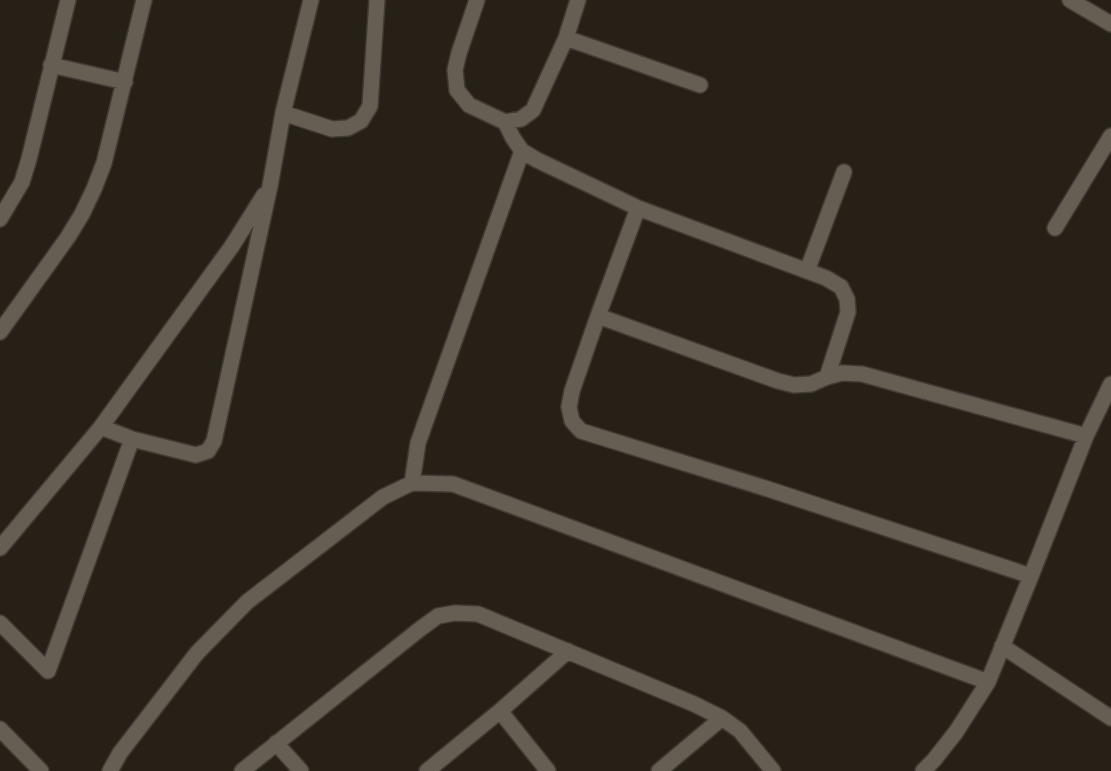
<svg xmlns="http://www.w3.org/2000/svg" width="1111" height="771" font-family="'Sofia Sans Condensed',sans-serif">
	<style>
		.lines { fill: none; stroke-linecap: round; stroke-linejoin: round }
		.minor-casing { stroke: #403b34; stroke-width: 18 }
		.tertiary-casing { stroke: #403b34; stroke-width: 18 }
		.minor { stroke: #665e53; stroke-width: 15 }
		.tertiary { stroke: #665e53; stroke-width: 15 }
	</style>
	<rect width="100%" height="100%" fill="#272017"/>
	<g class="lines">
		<defs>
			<path id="minor" d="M477 0 459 53 455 70 457 90 469 105 505 122 521 119 533 110 566 38 578 0
				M566 38 700 85
				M51 65 125 82
				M283 113 332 129 348 128 361 121 370 106 377 0
				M505 122 513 138 522 151 537 160 638 208 826 278 841 287 847 299 848 312 827 377
				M638 208 598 316 572 391 569 407 572 421 581 431 768 489 1031 576
				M0 219 22 182 29 159 68 0
				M1055 228 1111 136
				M807 271 844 172
				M598 316 778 381 794 385 811 384 827 377 842 373 862 374 1086 436
				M0 332 68 237 82 214 94 189 104 163 144 0
				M101 427 132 439 196 455 208 451 214 441 270 186 283 113 311 0
				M412 483 418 443 522 151
				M0 548 101 427 232 246 264 195
				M0 623 48 671 132 439
				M1002 646 1111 718
				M500 711 548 771
				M0 729 41 771
				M276 743 301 771
				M110 771 120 753 197 653 247 602 383 497 412 483 453 484 988 682
				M242 771 420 629 438 616 455 613 478 614 694 704 722 718 740 731 773 771
				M427 771 500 711 568 651
				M659 771 722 718
				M923 771 934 760 956 732 988 682 1031 576 1086 436 1111 384"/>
			<path id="tertiary" d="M1070 0 1111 24"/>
		</defs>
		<!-- minor casing -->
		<use href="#minor" class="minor-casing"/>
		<!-- tertiary casing -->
		<use href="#tertiary" class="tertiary-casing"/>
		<!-- minor -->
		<use href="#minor" class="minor"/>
		<!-- tertiary -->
		<use href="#tertiary" class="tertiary"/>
	</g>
</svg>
